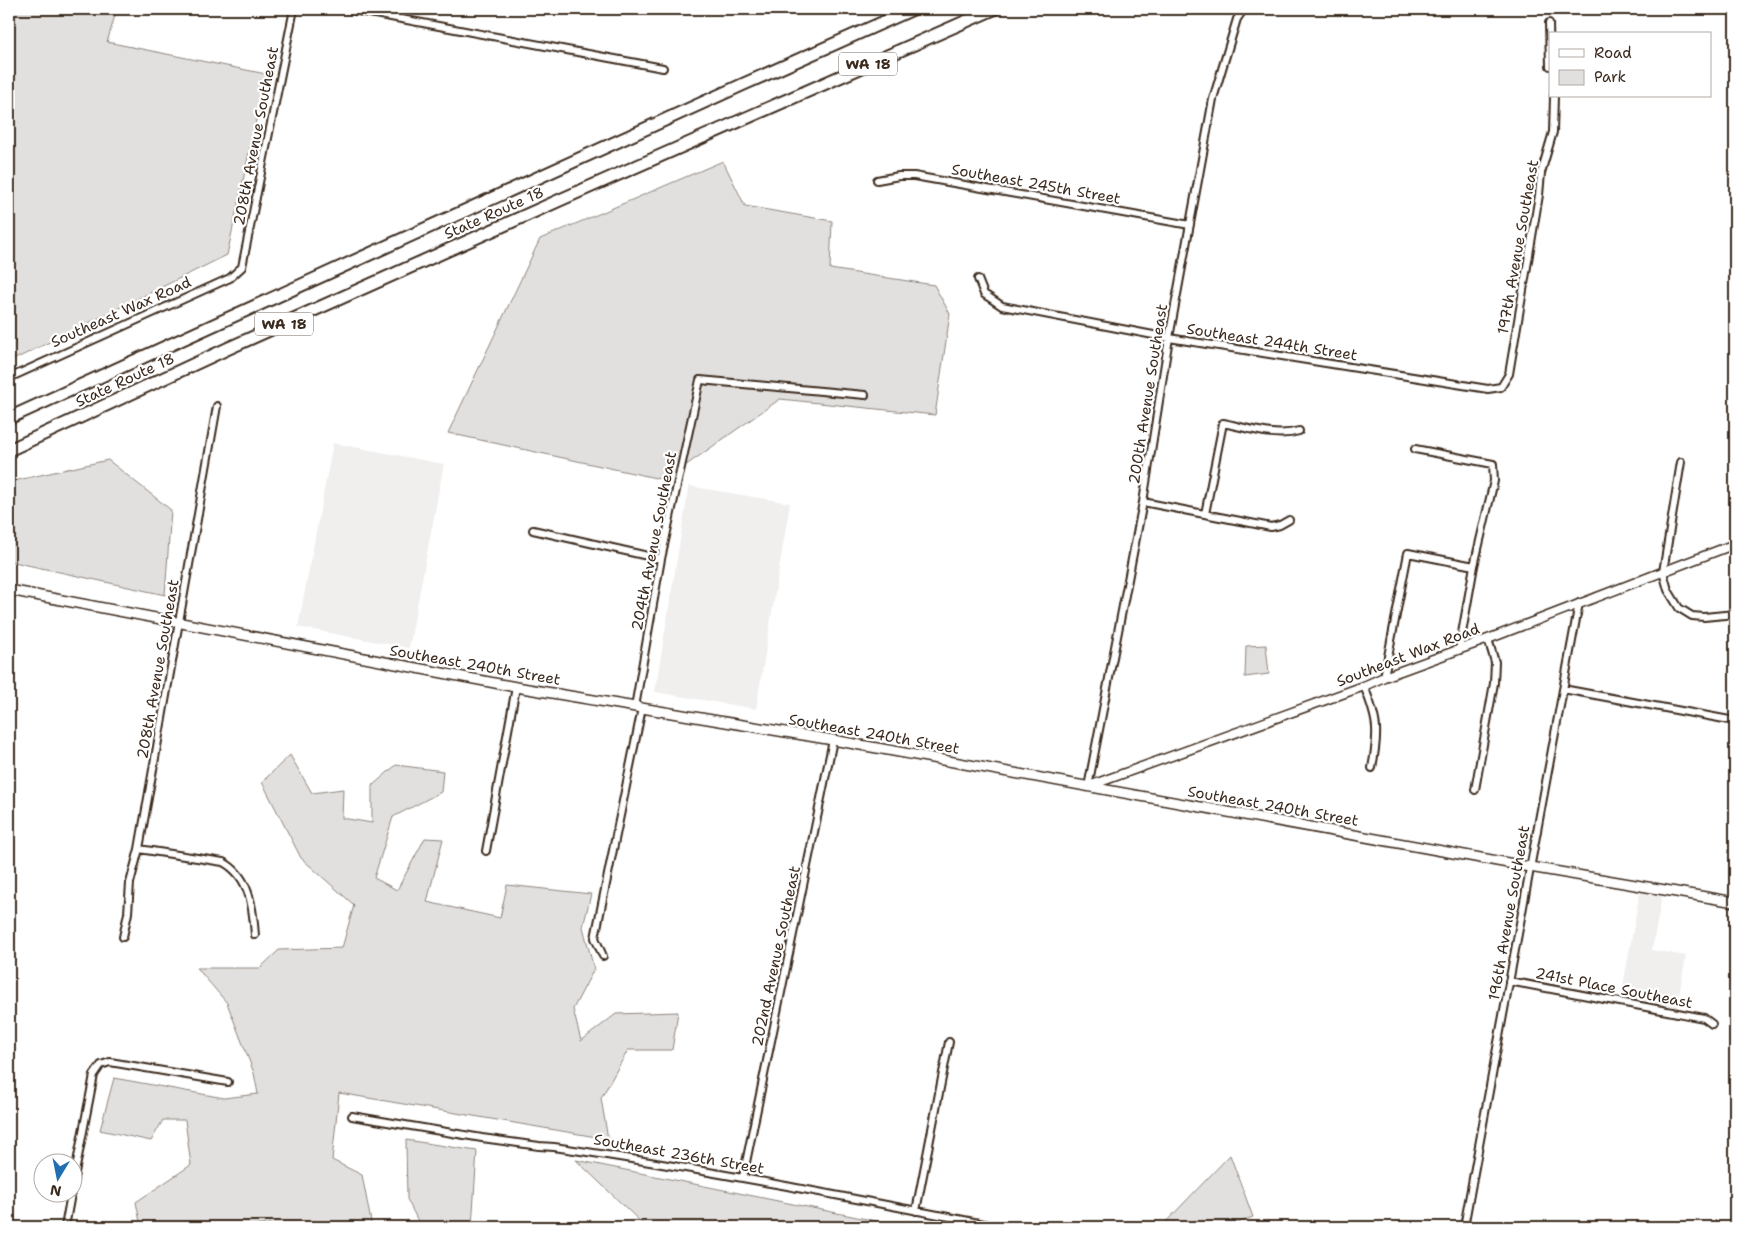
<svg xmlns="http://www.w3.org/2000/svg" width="1744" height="1236" font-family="'Shantell Sans',sans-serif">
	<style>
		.built { fill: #f1efee }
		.green { fill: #e2e0de; stroke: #8e857e }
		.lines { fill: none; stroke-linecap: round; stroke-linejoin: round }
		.minor-casing { stroke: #3b2a1e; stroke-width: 10 }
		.tertiary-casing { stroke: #3b2a1e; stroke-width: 11 }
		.secondary-casing { stroke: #3b2a1e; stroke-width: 12 }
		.motorway-casing { stroke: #3b2a1e; stroke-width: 15 }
		.minor { stroke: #fff; stroke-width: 6 }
		.tertiary { stroke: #fff; stroke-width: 8 }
		.secondary { stroke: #fff; stroke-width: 9 }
		.motorway { stroke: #fff; stroke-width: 11 }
		.labels { text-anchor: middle; stroke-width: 4.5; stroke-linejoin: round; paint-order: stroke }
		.shield { fill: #fff; stroke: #766a62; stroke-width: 1 }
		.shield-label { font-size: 14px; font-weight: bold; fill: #3b2a1e }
		.street-label { font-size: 15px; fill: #3b2a1e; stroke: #fff }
	</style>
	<rect width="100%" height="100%" fill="#fff"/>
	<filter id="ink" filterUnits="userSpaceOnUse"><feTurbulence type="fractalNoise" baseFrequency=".02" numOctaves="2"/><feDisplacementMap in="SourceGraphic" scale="10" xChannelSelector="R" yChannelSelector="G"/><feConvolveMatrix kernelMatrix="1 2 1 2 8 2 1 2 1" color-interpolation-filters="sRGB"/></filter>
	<g filter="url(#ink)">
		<!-- built -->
		<path class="built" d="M333 443 444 464 409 648 298 627Z
			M689 486 790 503 756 709 655 692Z
			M1640 892 1662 896 1652 950 1686 956 1677 1007 1621 997Z"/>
		<!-- green -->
		<path class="green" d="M9 9H117L107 42 266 74 227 255 9 362Z
			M723 161 745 206 832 221 830 269 934 285 950 314 935 415 780 399 665 480 448 433 540 239Z
			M108 460 171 510 165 595 9 561V482Z
			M1266 645 1269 674 1245 677 1246 646Z
			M290 755 312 793 343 789 342 818 372 823V786L396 765 443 771 441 792 393 817 374 878 397 890 425 838 443 839 427 902 500 918 507 885 591 894 583 927 594 969 573 1009 581 1041 616 1014 678 1012 672 1050H628L601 1098 608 1139 339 1093 332 1160 362 1175 372 1227H271L270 1224 242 1227H141L136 1202 191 1165 185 1120H163L151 1141 100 1130 114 1078 224 1098 258 1094 254 1073 227 1003 197 968H260L279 950 342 948 354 905 301 858 262 782Z
			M406 1140 477 1151 472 1227H421L407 1199Z
			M1230 1155 1253 1217 1226 1227H1161Z
			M576 1160 906 1227H646Z"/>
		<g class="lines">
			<defs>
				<path id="minor" d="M348 9 663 68
					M1549 23 1550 66
					M877 180 899 176H914L1190 225
					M978 279 984 294 1002 306 1169 338 1488 389 1501 387 1509 374 1539 195 1541 173 1553 132 1554 96
					M9 378 230 278 242 267 294 9
					M1415 449 1493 464 1494 481 1474 566 1459 650
					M1681 462 1663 572 1668 590 1679 608 1692 616 1704 617 1735 614
					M1143 502 1271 527 1280 525 1289 520
					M1205 514 1223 423C1247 428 1275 438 1299 431
					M533 530 661 559
					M1384 677 1408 553 1474 566
					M1364 686C1378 721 1379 731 1372 768
					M1563 689 1735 721
					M635 707 661 559 700 380 865 395
					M1088 787 1143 502 1169 338 1213 99 1237 19 1244 9
					M1475 790 1494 683 1495 662 1488 639
					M139 849 223 862C250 876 253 908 255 935
					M486 851 516 687
					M123 937 128 913 130 883 139 849 217 406
					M603 956 595 938 642 708
					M1509 981 1704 1018 1712 1024
					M352 1116 482 1138 539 1146 554 1147C704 1169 852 1198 1000 1227
					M743 1177 833 740
					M72 1188 94 1075 101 1065 110 1062 228 1082
					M916 1211 949 1042
					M65 1227 71 1194
					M1464 1227 1579 603"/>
				<path id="tertiary" d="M1089 786 1364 686 1384 677 1488 639 1735 544"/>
				<path id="secondary" d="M9 590 516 687 833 740 1530 867 1735 902"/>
				<path id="motorway" d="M9 418 744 84 913 9
					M9 450 229 348 560 200 994 9"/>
			</defs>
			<!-- minor casing -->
			<use href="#minor" class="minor-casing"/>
			<!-- tertiary casing -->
			<use href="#tertiary" class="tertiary-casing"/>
			<!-- secondary casing -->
			<use href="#secondary" class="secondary-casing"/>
			<!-- motorway casing -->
			<use href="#motorway" class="motorway-casing"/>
			<!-- minor -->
			<use href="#minor" class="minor"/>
			<!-- tertiary -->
			<use href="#tertiary" class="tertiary"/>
			<!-- secondary -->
			<use href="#secondary" class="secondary"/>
			<!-- motorway -->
			<use href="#motorway" class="motorway"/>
		</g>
	</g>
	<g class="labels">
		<!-- shield labels -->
		<g class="shield">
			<rect x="839" y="52.5" width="58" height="23" rx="4"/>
			<rect x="255" y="312.5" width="58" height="23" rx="4"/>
		</g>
		<g class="shield-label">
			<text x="868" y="69">WA 18</text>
			<text x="284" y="329">WA 18</text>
		</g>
		<!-- street labels -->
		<g class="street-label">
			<text transform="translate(256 136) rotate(-79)" y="5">208th Avenue Southeast</text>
			<text transform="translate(1036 184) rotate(10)" y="5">Southeast 245th Street</text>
			<text transform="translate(494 213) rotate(-24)" y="5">State Route 18</text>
			<text transform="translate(1518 247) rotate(-80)" y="5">197th Avenue Southeast</text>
			<text transform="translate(121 312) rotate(-24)" y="5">Southeast Wax Road</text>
			<text transform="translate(1272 342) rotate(9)" y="5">Southeast 244th Street</text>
			<text transform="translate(125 380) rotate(-25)" y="5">State Route 18</text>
			<text transform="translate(1148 394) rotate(-81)" y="5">200th Avenue Southeast</text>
			<text transform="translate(654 541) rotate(-79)" y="5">204th Avenue Southeast</text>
			<text transform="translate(1408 655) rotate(-21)" y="5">Southeast Wax Road</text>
			<text transform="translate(475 665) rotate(10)" y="5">Southeast 240th Street</text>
			<text transform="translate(158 669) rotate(-80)" y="5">208th Avenue Southeast</text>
			<text transform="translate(874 734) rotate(10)" y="5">Southeast 240th Street</text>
			<text transform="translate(1273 806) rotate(10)" y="5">Southeast 240th Street</text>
			<text transform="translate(1509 913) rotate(-80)" y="5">196th Avenue Southeast</text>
			<text transform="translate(776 956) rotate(-78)" y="5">202nd Avenue Southeast</text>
			<text transform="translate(1614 988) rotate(11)" y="5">241st Place Southeast</text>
			<text transform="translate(679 1154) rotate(10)" y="5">Southeast 236th Street</text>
		</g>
	</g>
	<!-- margin -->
	<rect width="1744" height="1236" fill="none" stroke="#fff" stroke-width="30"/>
	<rect x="15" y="15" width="1714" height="1206" fill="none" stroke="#3b2a1e" stroke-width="2" filter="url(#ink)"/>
	<!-- legend -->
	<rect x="1549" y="32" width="162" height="65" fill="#ffffff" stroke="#b1aaa5"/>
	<rect x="1559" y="49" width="25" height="8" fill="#ffffff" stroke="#b1aaa5"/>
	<text x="1594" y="58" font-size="15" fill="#3b2a1e">Road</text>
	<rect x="1559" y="70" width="25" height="15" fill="#e2e0de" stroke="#b1aaa5"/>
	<text x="1594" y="82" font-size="15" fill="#3b2a1e">Park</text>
	<!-- north arrow -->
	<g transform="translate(58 1178) rotate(190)"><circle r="24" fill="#ffffff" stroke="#b1aaa5"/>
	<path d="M0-4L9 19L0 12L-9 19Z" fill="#1f6fb2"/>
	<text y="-8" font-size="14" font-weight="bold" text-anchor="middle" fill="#3b2a1e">N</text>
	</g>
</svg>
